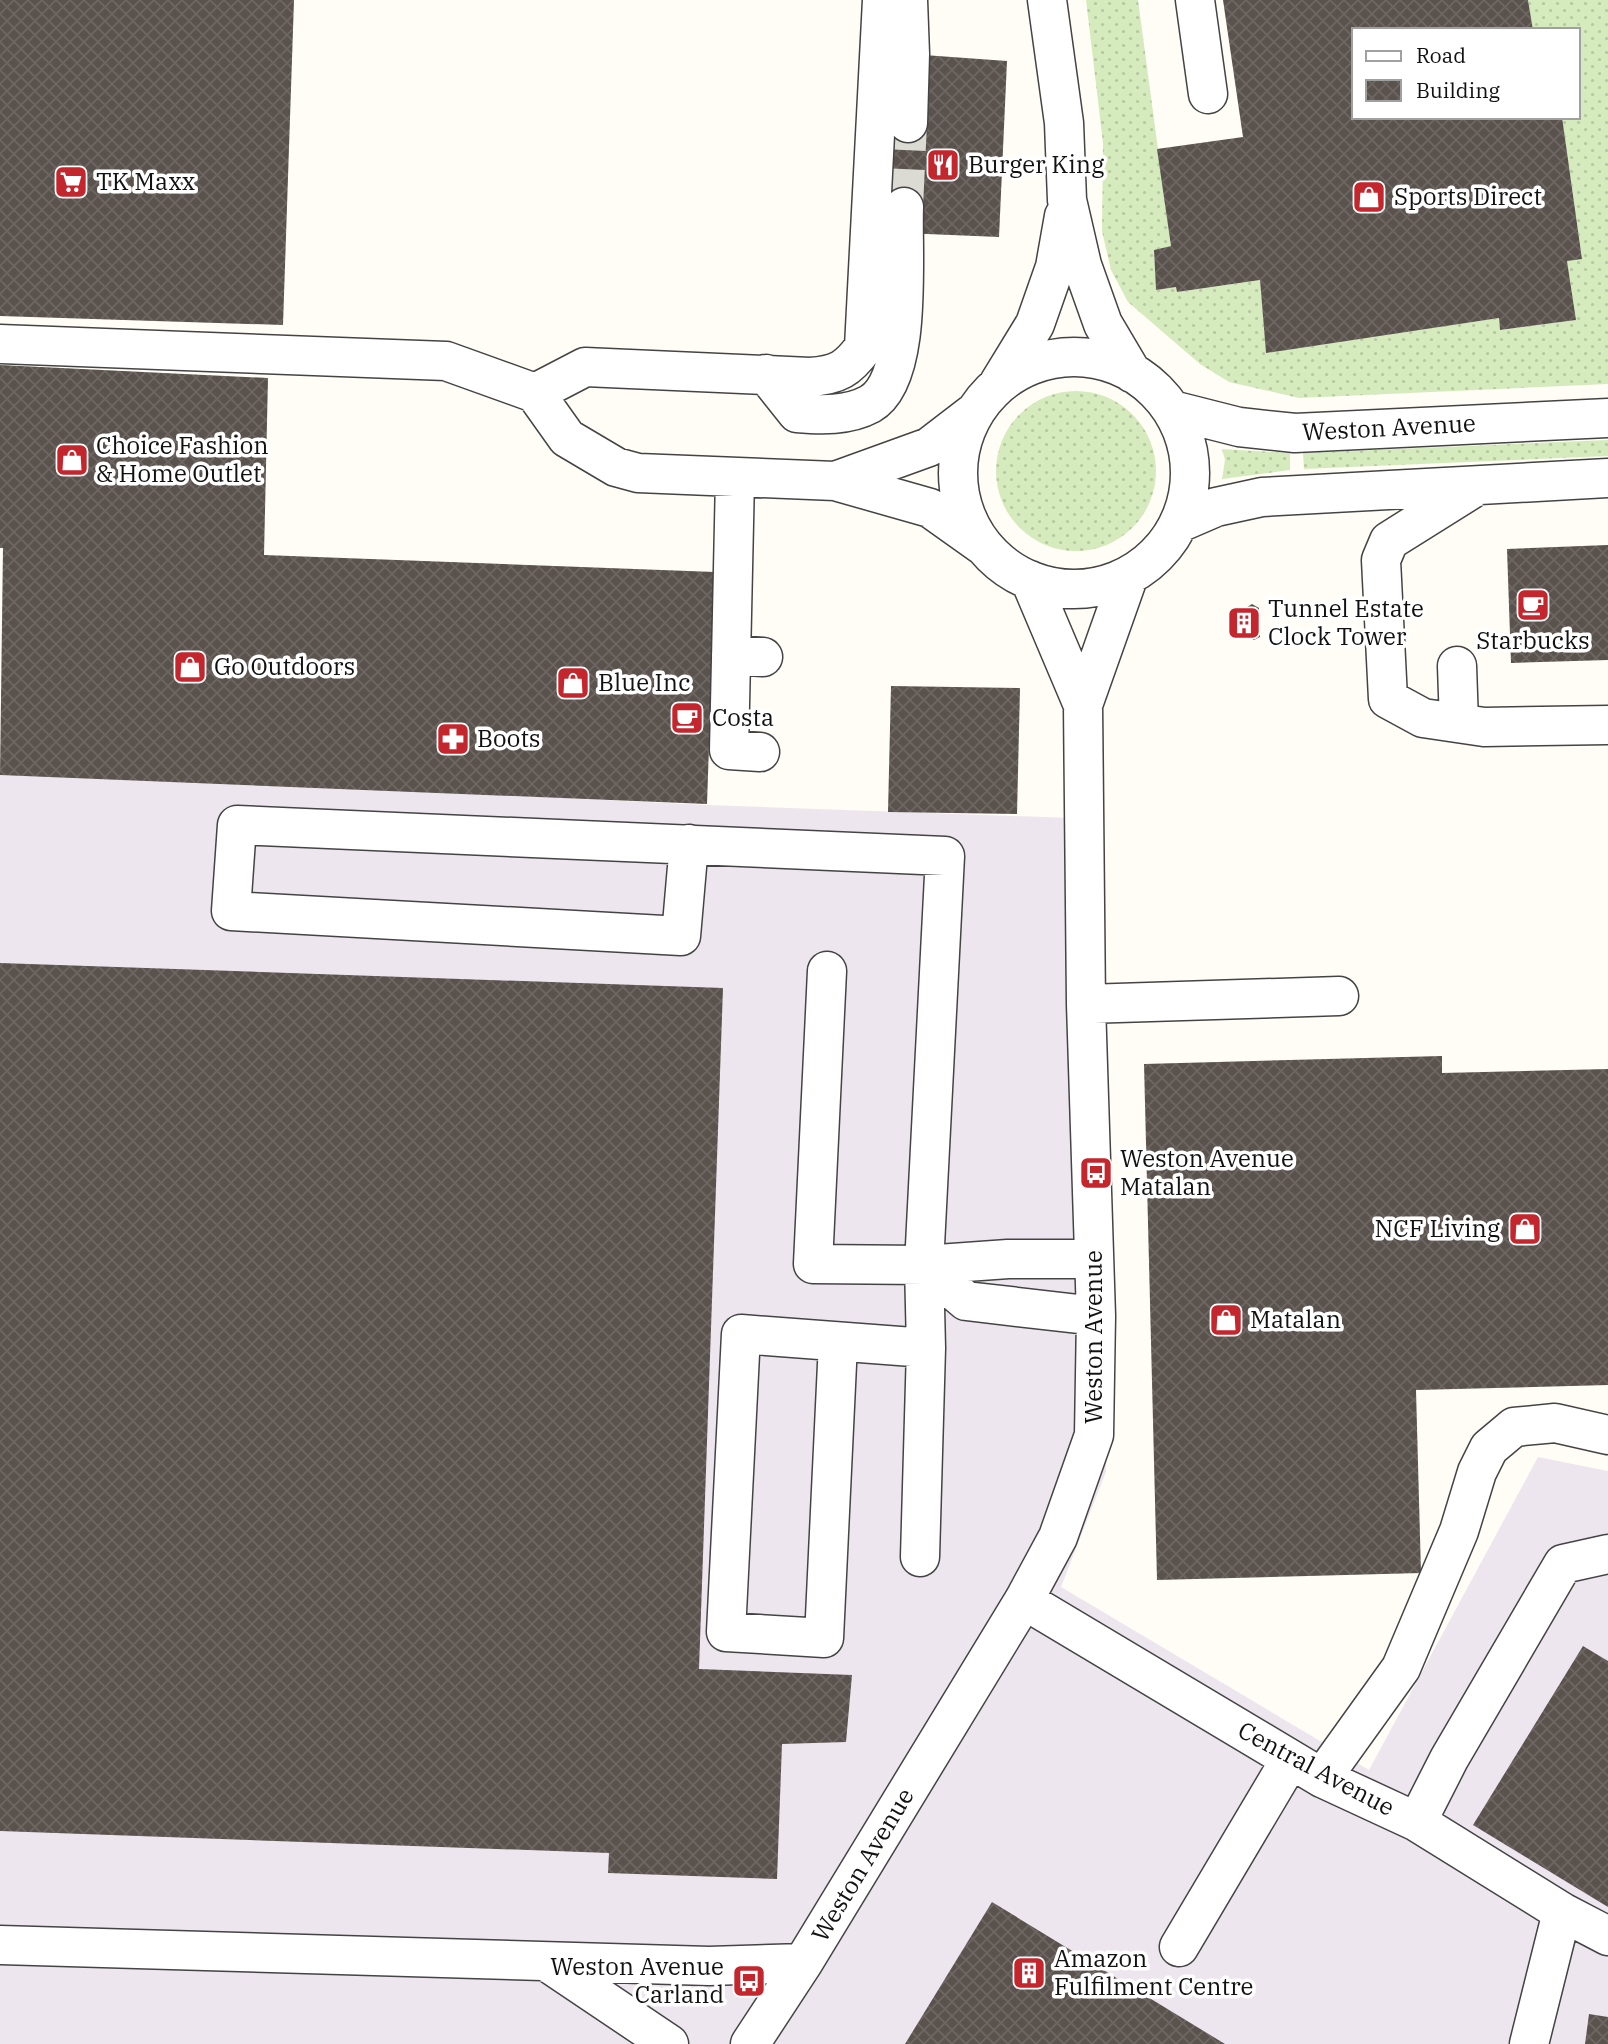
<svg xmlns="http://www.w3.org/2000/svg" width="1608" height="2044" font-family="'IBM Plex Serif',serif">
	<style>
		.industrial { fill: #eee6ef }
		.grass { fill: url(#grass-dots) }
		.building { fill: url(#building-cross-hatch) }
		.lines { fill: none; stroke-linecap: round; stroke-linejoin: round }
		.minor-tunnel { stroke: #dbdad3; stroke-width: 38; stroke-dasharray: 38 19; stroke-linecap: butt }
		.minor-casing { stroke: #444; stroke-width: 41 }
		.minor { stroke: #fff; stroke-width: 38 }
		.labels { text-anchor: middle; stroke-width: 7; stroke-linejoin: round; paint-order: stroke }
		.poi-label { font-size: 24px; fill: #111; stroke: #fff; text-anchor: start }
		.street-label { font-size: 24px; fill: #111; stroke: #fff }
	</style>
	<defs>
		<pattern id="grass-dots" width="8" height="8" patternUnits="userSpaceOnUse" patternTransform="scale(1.75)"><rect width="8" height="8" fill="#d5ebbd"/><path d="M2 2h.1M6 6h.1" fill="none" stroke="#b6c8a1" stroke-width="1.8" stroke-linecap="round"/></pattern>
		<pattern id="building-cross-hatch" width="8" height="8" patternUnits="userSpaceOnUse" patternTransform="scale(1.75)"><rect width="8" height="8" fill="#5a524d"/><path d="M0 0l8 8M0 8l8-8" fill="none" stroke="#6d6662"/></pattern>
	</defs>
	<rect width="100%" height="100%" fill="#fffdf5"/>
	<!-- industrial -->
	<path class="industrial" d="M0 770 707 805 1098 819 1106 1472 1061 1587 1369 1770 1538 1457 1608 1471V2044H0Z"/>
	<!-- grass -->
	<path class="grass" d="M1086 0H1138L1171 246 1154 250 1156 290 1176 287 1177 292 1260 280 1266 352 1499 318 1500 330 1576 320 1567 261 1582 258 1562 118 1578 117V30H1533L1528 0H1608V384L1299 398 1229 382 1200 364 1128 302 1111 270 1102 231 1103 143Z
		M996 471a80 80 0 1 1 160 0a80 80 0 1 1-160 0Z
		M1608 440V456L1304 469 1303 453Z
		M1222 449 1290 453V470L1222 479 1225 460Z"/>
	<!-- building -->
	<path class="building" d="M0 0H294L283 325 0 316Z
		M1223 0H1528L1533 30H1354V117H1562L1582 259 1567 261 1576 320 1500 330 1499 318 1266 353 1260 280 1177 292 1176 287 1156 290 1154 250 1171 246 1157 149 1243 137Z
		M910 54 1007 61 999 237 903 233 881 207 885 122Z
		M0 365 268 378 264 555 715 572 707 804 0 775 3 548H0Z
		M1608 545V660L1511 663 1507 549Z
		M1252 604 1259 608 1260 637 1254 640 1229 627V618Z
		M891 686 1020 688 1017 814 888 812Z
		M0 963 723 988 699 1669 852 1675 846 1742 782 1744 777 1879 608 1873 609 1853 0 1831Z
		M1442 1056V1073L1608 1069V1385L1416 1390 1421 1573 1157 1580 1144 1064Z
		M1583 1646 1608 1661V1907L1473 1825Z
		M992 1902 1225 2044H905Z
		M1589 2014 1608 2017V2044H1585Z"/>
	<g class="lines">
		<!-- minor-tunnel -->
		<path class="minor-tunnel" d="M904 207 908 123"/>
		<defs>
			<path id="minor" d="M1047 0 1064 123 1067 200 1082 265 1103 324 1132 373
				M1195 0 1208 94
				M908 123 910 54 908 0
				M0 344 446 361 535 393 567 438 616 467 638 473 835 481 930 508 982 545
				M958 473a116 116 0 1 1 232 0a116 116 0 1 1-232 0Z
				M766 374 797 413C821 415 848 416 870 404 914 379 902 253 904 207
				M999 383 1035 324 1055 267 1064 216
				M535 393 585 367 810 377C838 375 848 369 864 347L882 0
				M1172 410 1239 427 1295 433 1608 418
				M735 478 729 750 760 752
				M835 481 929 447 972 414
				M1475 487 1389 541 1381 560 1388 699 1423 718 1484 727 1608 725
				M1179 523 1216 507 1262 497 1608 478
				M731 655 763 657
				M1457 666 1459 723
				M1083 705 1129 575
				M689 844 681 936 231 911 237 825 945 856 924 1265 926 1348 920 1557
				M827 971 813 1264 924 1265 1008 1259H1094
				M1086 1004 1339 996
				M924 1265 966 1301 1096 1316
				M838 1343 824 1638 726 1632 741 1334 926 1348
				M1024 1600 1322 1778 1417 1822 1562 1912 1608 1936
				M1322 1778 1401 1668 1459 1531 1477 1472 1489 1448 1514 1427 1555 1423 1608 1435
				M1417 1822 1449 1759 1563 1564 1608 1554
				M0 1945 709 1966 803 1963
				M1179 1947 1290 1760
				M547 1962 669 2044
				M750 2044 803 1963 1024 1600 1058 1537 1094 1435 1096 1316 1086 1004 1083 705 1030 580
				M1529 2044 1562 1912"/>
		</defs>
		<!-- minor casing -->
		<use href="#minor" class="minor-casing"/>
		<!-- minor -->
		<use href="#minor" class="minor"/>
	</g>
	<!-- icons -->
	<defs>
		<symbol id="restaurant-square" viewBox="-11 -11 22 22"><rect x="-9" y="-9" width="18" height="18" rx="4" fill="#c4262e" stroke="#fff"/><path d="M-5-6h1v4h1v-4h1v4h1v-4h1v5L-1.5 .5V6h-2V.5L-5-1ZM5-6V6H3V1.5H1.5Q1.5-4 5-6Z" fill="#fff"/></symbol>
		<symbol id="supermarket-square" viewBox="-11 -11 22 22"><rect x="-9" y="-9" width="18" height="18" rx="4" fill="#c4262e" stroke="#fff"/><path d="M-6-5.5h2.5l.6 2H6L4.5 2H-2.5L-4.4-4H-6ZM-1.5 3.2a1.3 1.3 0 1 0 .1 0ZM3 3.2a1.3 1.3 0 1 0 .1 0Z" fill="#fff"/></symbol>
		<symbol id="shop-square" viewBox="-11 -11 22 22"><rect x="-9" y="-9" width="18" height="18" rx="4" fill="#c4262e" stroke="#fff"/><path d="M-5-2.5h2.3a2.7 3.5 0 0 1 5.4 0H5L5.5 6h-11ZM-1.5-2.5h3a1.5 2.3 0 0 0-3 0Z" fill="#fff"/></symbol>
		<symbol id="cafe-square" viewBox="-11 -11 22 22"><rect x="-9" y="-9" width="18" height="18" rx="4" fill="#c4262e" stroke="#fff"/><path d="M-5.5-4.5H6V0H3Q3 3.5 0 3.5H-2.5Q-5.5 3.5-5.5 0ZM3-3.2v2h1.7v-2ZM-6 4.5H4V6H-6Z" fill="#fff"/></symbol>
		<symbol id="building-square" viewBox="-11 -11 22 22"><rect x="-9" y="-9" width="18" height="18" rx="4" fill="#c4262e" stroke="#fff"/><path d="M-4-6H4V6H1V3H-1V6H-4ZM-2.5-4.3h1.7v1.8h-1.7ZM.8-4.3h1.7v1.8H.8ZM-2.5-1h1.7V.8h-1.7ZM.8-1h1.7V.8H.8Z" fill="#fff"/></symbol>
		<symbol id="pharmacy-square" viewBox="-11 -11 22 22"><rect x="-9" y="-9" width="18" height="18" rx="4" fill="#c4262e" stroke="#fff"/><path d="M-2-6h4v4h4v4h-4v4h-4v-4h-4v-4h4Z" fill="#fff"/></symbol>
		<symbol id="bus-square" viewBox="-11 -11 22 22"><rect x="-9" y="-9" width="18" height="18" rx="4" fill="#c4262e" stroke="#fff"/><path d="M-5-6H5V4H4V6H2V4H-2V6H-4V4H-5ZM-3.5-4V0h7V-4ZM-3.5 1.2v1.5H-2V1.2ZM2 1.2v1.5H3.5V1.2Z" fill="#fff"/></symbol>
	</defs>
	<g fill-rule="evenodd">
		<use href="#restaurant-square" x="924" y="146" width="38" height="38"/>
		<use href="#supermarket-square" x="52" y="163" width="38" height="38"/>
		<use href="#shop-square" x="1350" y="178" width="38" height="38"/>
		<use href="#shop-square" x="53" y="441" width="38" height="38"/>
		<use href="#cafe-square" x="1514" y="586" width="38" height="38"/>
		<use href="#building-square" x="1225" y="604" width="38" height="38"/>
		<use href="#shop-square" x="171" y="648" width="38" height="38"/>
		<use href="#shop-square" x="554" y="664" width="38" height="38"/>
		<use href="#cafe-square" x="668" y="699" width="38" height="38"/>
		<use href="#pharmacy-square" x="434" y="720" width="38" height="38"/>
		<use href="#bus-square" x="1077" y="1154" width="38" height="38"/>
		<use href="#shop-square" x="1506" y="1210" width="38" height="38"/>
		<use href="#shop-square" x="1207" y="1301" width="38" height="38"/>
		<use href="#building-square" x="1010" y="1954" width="38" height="38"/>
		<use href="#bus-square" x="730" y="1962" width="38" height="38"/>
	</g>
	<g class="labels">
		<!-- poi labels -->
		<g class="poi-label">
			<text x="968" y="173">Burger King</text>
			<text x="96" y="190">TK Maxx</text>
			<text x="1394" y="205">Sports Direct</text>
			<text x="96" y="454">Choice Fashion<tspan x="96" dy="28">&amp; Home Outlet</tspan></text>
			<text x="1268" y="617">Tunnel Estate<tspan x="1268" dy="28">Clock Tower</tspan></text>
			<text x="1533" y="649" text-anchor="middle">Starbucks</text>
			<text x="214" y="675">Go Outdoors</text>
			<text x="598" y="691">Blue Inc</text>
			<text x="712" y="726">Costa</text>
			<text x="477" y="747">Boots</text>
			<text x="1120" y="1167">Weston Avenue<tspan x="1120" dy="28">Matalan</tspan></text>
			<text x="1500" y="1237" text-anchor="end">NCF Living</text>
			<text x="1250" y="1328">Matalan</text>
			<text x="1054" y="1967">Amazon<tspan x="1054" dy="28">Fulfilment Centre</tspan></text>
			<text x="724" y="1975" text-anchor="end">Weston Avenue<tspan x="724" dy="28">Carland</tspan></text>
		</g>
		<!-- street labels -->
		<g class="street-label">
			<text transform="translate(1389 428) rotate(-3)" y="8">Weston Avenue</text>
			<text transform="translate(1094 1337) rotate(-90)" y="8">Weston Avenue</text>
			<text transform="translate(1316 1769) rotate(28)" y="8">Central Avenue</text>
			<text transform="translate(863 1865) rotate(-59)" y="8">Weston Avenue</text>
		</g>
	</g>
	<!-- legend -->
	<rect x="1352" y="28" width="228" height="91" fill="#ffffff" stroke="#a0a0a0" stroke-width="2"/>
	<rect x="1366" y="51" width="35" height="10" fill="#ffffff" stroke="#a0a0a0" stroke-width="2"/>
	<text x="1416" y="63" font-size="21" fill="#111111">Road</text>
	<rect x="1366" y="80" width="35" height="21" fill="url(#building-cross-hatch)" stroke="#a0a0a0" stroke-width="2"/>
	<text x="1416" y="98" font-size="21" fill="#111111">Building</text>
</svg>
